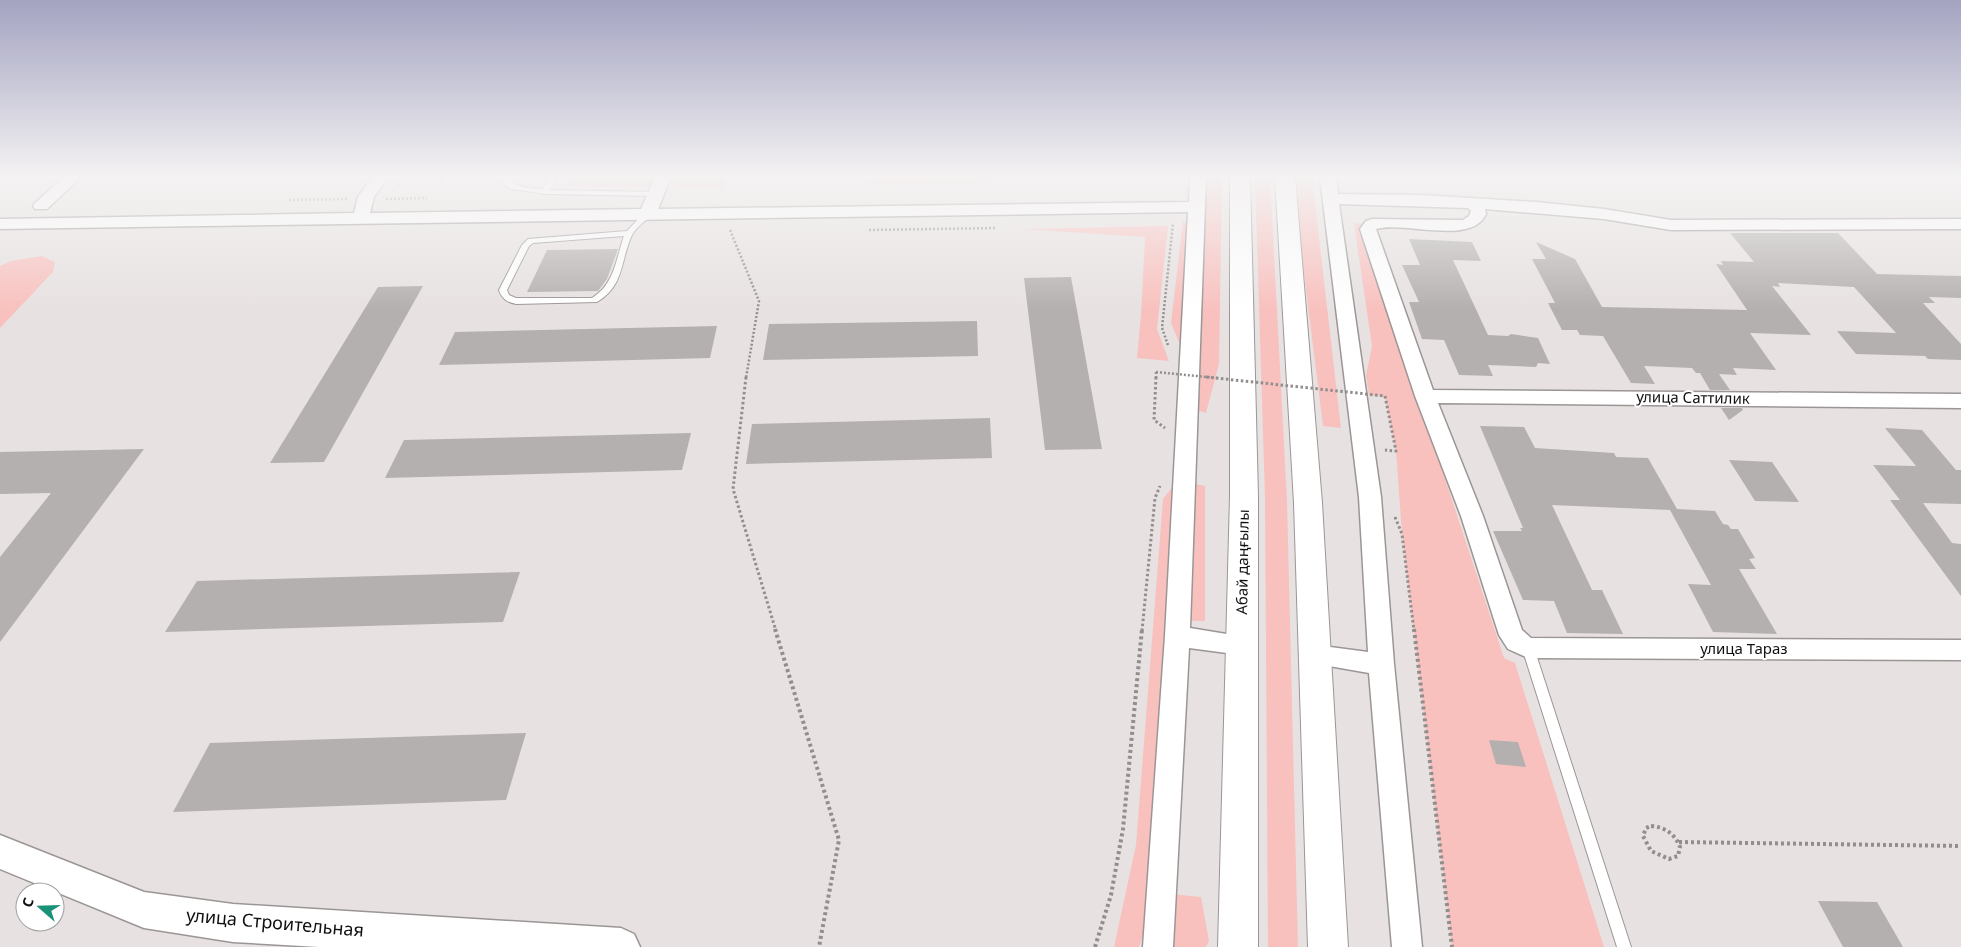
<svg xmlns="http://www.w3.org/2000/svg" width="1961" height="947" font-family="'Noto Sans',sans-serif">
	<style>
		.green { fill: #f8c1be }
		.building { fill: #b5b0b0 }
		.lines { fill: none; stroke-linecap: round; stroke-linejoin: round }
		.service-casing { stroke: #9b9695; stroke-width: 2 }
		.minor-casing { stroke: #9b9695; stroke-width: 3 }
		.tertiary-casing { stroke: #9b9695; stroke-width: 3 }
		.secondary-casing { stroke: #9b9695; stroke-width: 2 }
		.path-far2 { stroke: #928e8e; stroke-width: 2.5; stroke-dasharray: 2 2; stroke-linecap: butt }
		.path-far1 { stroke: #928e8e; stroke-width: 3; stroke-dasharray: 2.5 2.5; stroke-linecap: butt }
		.path { stroke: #928e8e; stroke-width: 4; stroke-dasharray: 3 3; stroke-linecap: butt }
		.service { fill: #fff; fill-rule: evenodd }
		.minor { fill: #fff; fill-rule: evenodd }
		.tertiary { fill: #fff; fill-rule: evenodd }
		.secondary { fill: #fff; fill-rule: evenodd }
		.path-bridge-far1 { stroke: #928e8e; stroke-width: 2.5; stroke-dasharray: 2 2; stroke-linecap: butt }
		.path-bridge { stroke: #928e8e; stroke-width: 3; stroke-dasharray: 2.5 2.5; stroke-linecap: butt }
		.labels { text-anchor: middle; stroke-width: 4; stroke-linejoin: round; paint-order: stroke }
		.street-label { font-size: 15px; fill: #111010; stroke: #fff }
		.near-street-label { font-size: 18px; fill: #111010; stroke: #fff }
	</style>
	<rect width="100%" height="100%" fill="#e7e2e1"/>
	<!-- green -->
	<path class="green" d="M570 177H587L585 183 593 182 596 177H655L648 187H572L566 185Z
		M676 177H726L725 188H679L674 184Z
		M871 177H1169L869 185Z
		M1201 177H1222L1219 364 1206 413 1196 410Z
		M1255 177H1270L1287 501 1298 947H1268L1265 498Z
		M1292 177H1312L1341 428 1323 426Z
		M1183 221 1192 229 1182 349 1171 323Z
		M1361 223 1504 658 1515 663 1604 947H1452L1402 534 1396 451 1385 397 1369 395 1366 375 1372 346 1354 224Z
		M1168 226 1157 329 1169 361 1137 358 1141 316 1145 237 1023 229Z
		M42 256 55 262 53 272 0 328V266L11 261Z
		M1190 483 1205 486V621H1193L1185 611Z
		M1174 485 1150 915 1139 947H1114L1136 845 1163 499Z
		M1171 894 1201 897 1209 941 1206 947H1170Z"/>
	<!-- building -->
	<path class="building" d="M1730 233H1838L1877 274 1961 276V298L1929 297 1935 303H1923L1961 344V360L1928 359 1925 356 1856 354 1837 331 1896 333 1854 287 1778 283 1780 287 1772 286 1811 335 1750 333 1776 370 1733 368 1737 375 1719 374 1730 390H1710L1700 373H1696L1692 368 1644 366 1655 384 1631 383 1603 336 1580 335 1577 330H1562L1548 303H1555L1532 259H1546L1536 242 1575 259 1602 307 1747 310 1716 264 1723 265 1721 261 1754 262Z
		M1409 239 1472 242 1481 261 1453 260 1488 335 1508 336 1511 334 1538 338 1550 364 1538 363 1536 367 1488 365 1493 376 1459 375 1444 340 1422 339 1409 302H1419L1402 265H1420Z
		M618 249 607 279 598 291 527 292 547 250Z
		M1071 277 1102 449 1045 450 1024 278Z
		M423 286 324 462 270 463 378 287Z
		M977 321 978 356 763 360 769 324Z
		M717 326 710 358 439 365 455 332Z
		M1721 408H1742L1743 410 1729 420Z
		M990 418 992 458 746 464 752 424Z
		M1480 426 1524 427 1535 448 1614 453 1616 457 1648 458 1677 509 1715 511 1723 524 1728 525 1731 529H1738L1755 558 1749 559 1756 569H1739L1777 634 1713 632 1688 584 1711 585 1670 510 1552 505 1592 590H1602L1623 634 1567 633 1554 601 1523 600 1493 531H1522L1520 528H1523Z
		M1885 428 1922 430 1956 470H1961V504L1923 503 1952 543 1961 544V596L1890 500H1900L1873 465 1916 466Z
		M691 433 682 470 385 478 404 440Z
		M144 449 0 642V557L51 493 0 494V452Z
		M1729 460 1772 462 1799 502 1755 501Z
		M520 572 503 622 165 632 197 581Z
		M526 733 506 800 173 812 210 743Z
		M1489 740 1518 742 1526 767 1496 764Z
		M1818 901 1877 902 1903 947H1843Z"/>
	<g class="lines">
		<defs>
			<path id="service" d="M445 177H453L449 184H446L442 182Z
				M501 177H509C514 188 531 188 543 189L549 177H557L550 190 656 192 660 194 656 196 545 194 512 189 505 185Z
				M644 213H647L651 215C645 222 636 227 632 235 620 261 625 285 597 302L516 304C507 302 502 299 499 290L522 245 528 239 627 231ZM624 236C616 258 615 284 592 298H516L509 295 507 290 529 246 533 243Z
				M1528 643 1532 645 1534 648 1631 947H1617L1522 648 1524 645Z"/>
			<path id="minor" d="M64 177H81L47 209H35L33 206 35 203Z
				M372 177H388L374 197 370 213 641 209 655 177H671L658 209 1189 202 1190 177H1206L1190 628 1251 638 1254 645 1251 652 1242 655 1189 648 1173 947H1143L1165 636 1188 212 0 229V219L354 213 358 197Z
				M1320 177H1336L1338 194 1422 195 1536 202 1604 209 1671 220 1961 219V229L1671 230 1604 219 1485 209 1486 214C1472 246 1404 221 1376 229L1433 390 1961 394V408L1438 403 1483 516 1522 630 1531 638 1961 640V660L1528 658 1508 649 1499 635 1461 516 1415 396 1360 229 1366 221 1372 219 1463 220 1469 216 1471 211 1468 208 1339 204 1381 497 1394 664 1422 947H1392L1369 673 1306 662 1303 655 1306 648 1315 645 1368 652 1359 497Z"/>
			<path id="tertiary" d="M0 835 144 892 233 904 621 928 634 934 640 947H319L233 942 144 928 0 869Z"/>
			<path id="secondary" d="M1230 177H1250L1258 496V947H1218L1230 496Z
				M1275 177H1295L1322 503 1348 947H1308L1294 503Z"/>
		</defs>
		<!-- service casing -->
		<use href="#service" class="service-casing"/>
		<!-- minor casing -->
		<use href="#minor" class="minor-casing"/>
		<!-- tertiary casing -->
		<use href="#tertiary" class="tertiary-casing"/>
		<!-- secondary casing -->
		<use href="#secondary" class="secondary-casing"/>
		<!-- path-far2 -->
		<path class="path-far2" d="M398 185 403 177
			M386 199 427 198
			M289 200 347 199
			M730 230 759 301 746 378
			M869 230 995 228
			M1168 345 1162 328 1173 223
			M1156 378V372"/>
		<!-- path-far1 -->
		<path class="path-far1" d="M746 377 733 489 776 631
			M1156 377 1154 420 1165 428
			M1385 396 1396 451 1385 450
			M1395 517 1402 534 1414 631
			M1142 631 1155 498 1160 486"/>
		<!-- path -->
		<path class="path" d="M775 629 839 840 819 947
			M1414 629 1452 947
			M1651 826C1665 827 1675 834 1680 847L1678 856 1669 859 1651 851 1643 836 1646 828Z
			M1679 842 1961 846
			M1095 947 1111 895 1123 829 1142 629"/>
		<!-- service -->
		<use href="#service" class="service"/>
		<!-- minor -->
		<use href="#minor" class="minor"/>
		<!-- tertiary -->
		<use href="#tertiary" class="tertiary"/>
		<!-- secondary -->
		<use href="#secondary" class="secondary"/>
		<!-- path-bridge-far1 -->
		<path class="path-bridge-far1" d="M1156 372 1217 378"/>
		<!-- path-bridge -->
		<path class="path-bridge" d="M1206 377 1385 396"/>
	</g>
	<!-- sky -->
	<linearGradient id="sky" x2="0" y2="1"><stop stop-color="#a3a3c1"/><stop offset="0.57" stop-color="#f4f2f2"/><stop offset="1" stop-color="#f4f2f2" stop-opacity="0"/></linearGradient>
	<rect width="1961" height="310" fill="url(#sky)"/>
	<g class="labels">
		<!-- street labels -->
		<g class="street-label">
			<text transform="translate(1693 398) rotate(1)" y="5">улица Саттилик</text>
			<text transform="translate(1243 562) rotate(-89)" y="5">Абай даңғылы</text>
			<text x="1744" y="654">улица Тараз</text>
		</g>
		<!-- near-street labels -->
		<g class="near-street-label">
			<text transform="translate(275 923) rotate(5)" y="6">улица Строительная</text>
		</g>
	</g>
	<!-- north arrow -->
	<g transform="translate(40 907) rotate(290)"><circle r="24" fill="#ffffff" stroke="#a09f9f"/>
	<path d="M0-4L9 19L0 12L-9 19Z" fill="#1a9278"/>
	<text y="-8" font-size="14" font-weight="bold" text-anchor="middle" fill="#111010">С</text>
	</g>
</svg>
